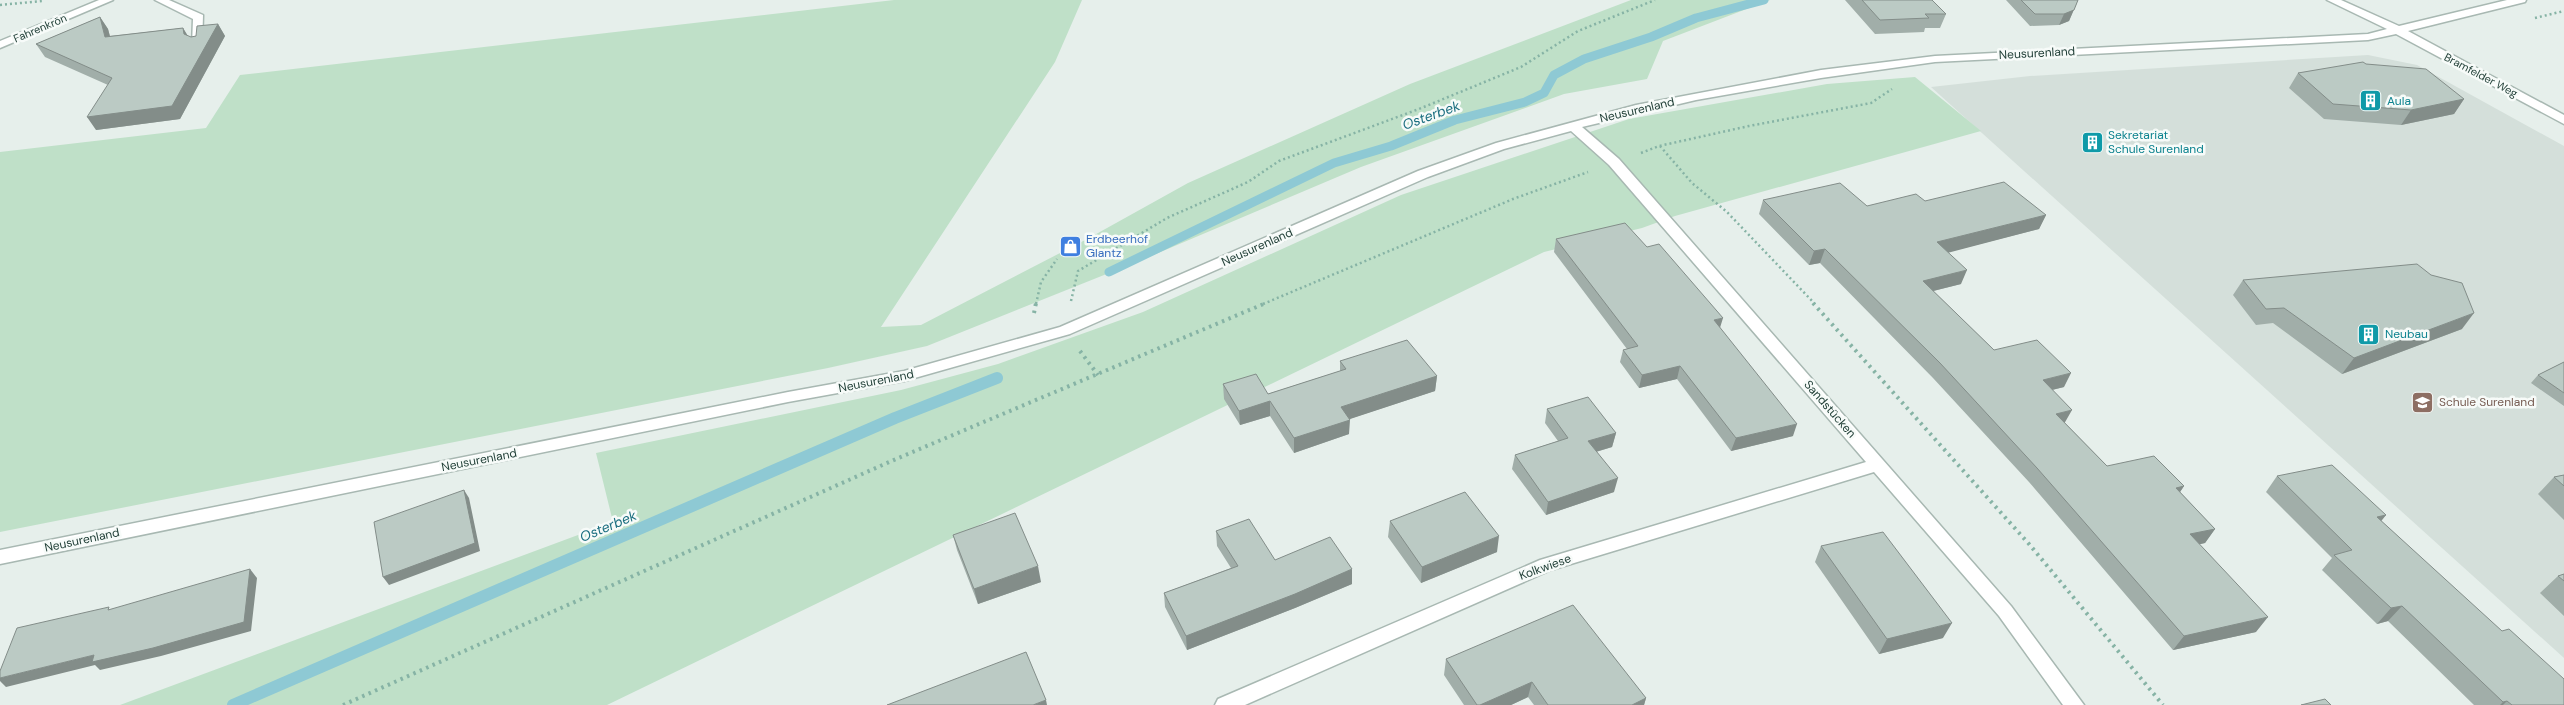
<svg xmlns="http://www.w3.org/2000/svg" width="2564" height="705" font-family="'DM Sans',sans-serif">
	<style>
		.built { fill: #d4dfda }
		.green { fill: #bfe0c8 }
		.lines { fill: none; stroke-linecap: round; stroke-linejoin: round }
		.stream-far1 { stroke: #8ec9d4; stroke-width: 9 }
		.stream { stroke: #8ec9d4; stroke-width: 12 }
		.lane-casing { stroke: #a8b8b2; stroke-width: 3 }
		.street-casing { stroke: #a8b8b2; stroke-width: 3 }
		.path-far1 { stroke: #86b3a5; stroke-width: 2.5; stroke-dasharray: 2 3; stroke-linecap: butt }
		.path { stroke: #86b3a5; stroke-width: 4; stroke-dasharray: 2.5 4.5; stroke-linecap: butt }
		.lane { fill: #fff; fill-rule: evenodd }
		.street { fill: #fff; fill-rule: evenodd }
		.wall { fill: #a1aea9 }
		.shaded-wall { fill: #838d89 }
		.building { fill: #bbcac4; stroke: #838d89 }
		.labels { text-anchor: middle; stroke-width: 5; stroke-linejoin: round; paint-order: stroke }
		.far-street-label { font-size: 11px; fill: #24423a; stroke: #f7fbf9 }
		.street-label { font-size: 12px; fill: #24423a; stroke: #f7fbf9 }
		.culture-label { font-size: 12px; fill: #0d838f; stroke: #f7fbf9; text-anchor: start }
		.shop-label { font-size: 12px; fill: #366cbe; stroke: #f7fbf9; text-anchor: start }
		.education-label { font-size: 12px; fill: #785e54; stroke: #f7fbf9; text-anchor: start }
		.water-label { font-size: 14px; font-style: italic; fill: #1c6f80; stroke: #f7fbf9 }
	</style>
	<rect width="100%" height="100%" fill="#e6efeb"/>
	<!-- built -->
	<path class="built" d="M2368 55 2417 65 2564 146V658L1931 87 2030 76Z"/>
	<!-- green -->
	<path class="green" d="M894 0H1082L1055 62 881 327 921 325 1089 238 1188 183 1410 84 1631 0H1770L1663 41 1647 79 1564 94 1361 167 1144 259 927 346 828 368 0 532V152L206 128 240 75Z
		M1915 77 1981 131 1675 216 1642 228 1544 252 607 705H120L613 522 596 453 901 390 998 364 1143 312 1401 195 1629 119 1827 84Z"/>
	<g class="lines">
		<!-- stream-far1 -->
		<path class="stream-far1" d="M1109 272 1334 163 1391 146 1455 120 1525 102 1544 93 1554 75 1584 59 1651 37 1696 18 1764 0"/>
		<!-- stream -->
		<path class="stream" d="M233 705 895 418 997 378"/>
		<defs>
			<path id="lane" d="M155 0H169L203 15 202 47 198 48 192 45 193 19Z"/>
			<path id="street" d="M99 0H113L0 48V41Z
				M2327 0H2341L2399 26 2507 0H2526L2525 2 2408 31 2564 115V124L2396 34 2368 40 1935 62 1821 78 1696 100 1582 127 1619 159 2011 606 2084 705H2063L1999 616 1874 472 1551 570 1245 705H1215L1218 699 1540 560 1866 462 1609 165 1571 131 1504 149 1428 177 1070 334 904 381 788 402 0 564V550L788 392 904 371 1060 327 1418 171 1496 143 1636 105 1821 70 1935 56 2368 34 2387 29Z"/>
		</defs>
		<!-- lane casing -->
		<use href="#lane" class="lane-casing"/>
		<!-- street casing -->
		<use href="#street" class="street-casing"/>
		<!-- path-far1 -->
		<path class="path-far1" d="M0 5 42 1
			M2535 18 2564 11
			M1660 146 1692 183 1727 212 1815 304
			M1641 153 1659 146 1749 126 1871 103 1892 89
			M1071 301 1078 271 1167 218 1248 182 1279 161 1419 109 1521 67 1578 31 1655 0
			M1036 304 1041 282 1057 259
			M1263 304 1513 199 1588 172"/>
		<!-- path -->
		<path class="path" d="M1813 303 2029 544 2163 705
			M1034 313 1036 303
			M1080 351 1098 375
			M343 705 896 459 1266 303"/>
		<!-- lane -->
		<use href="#lane" class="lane"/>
		<!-- street -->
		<use href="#street" class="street"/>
	</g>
	<!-- wall -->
	<path class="wall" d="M1845 0H1932L1946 14 1940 28H1925L1924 32 1875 34Z
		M2006 0H2078L2069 21 2059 25 2030 26Z
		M100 17 108 29 110 36 183 28 188 36 191 37 196 36 218 24 225 36 180 119 96 130 108 85 45 57 36 44Z
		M2366 64 2464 99 2454 114 2401 125 2324 119 2289 88 2298 73Z
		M1763 200 1867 206 1925 201 2046 215 2039 229 1948 252 1961 284 1933 291 1994 350 2064 387 2052 390 2065 423 2107 466 2184 486 2180 492 2215 529 2205 543 2199 544 2256 632 2173 650 2029 482 1933 378 1820 263 1809 265 1759 214Z
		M1556 239 1720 328 1793 436 1731 451 1677 379 1639 388 1620 362 1623 350 1627 349 1554 252Z
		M2243 280 2462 329 2342 374 2273 323 2256 325 2233 295Z
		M1340 361 1437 376 1435 391 1349 419V434L1294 453 1270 416 1240 425 1224 399 1223 384 1268 394 1340 371Z
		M2564 362V406L2531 383 2538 375Z
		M1547 409 1616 433 1612 447 1596 452 1614 492 1546 515 1512 469 1515 455 1558 441 1545 423Z
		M2564 475V520L2538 494 2554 477Z
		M2277 476 2386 515 2381 521 2564 705H2474L2388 621 2377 624 2322 570 2332 558 2266 492Z
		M1390 521 1497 552 1421 583 1388 537Z
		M1216 531 1275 560 1352 584 1295 608 1187 650 1165 607 1164 593 1231 568 1217 546Z
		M953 535 1041 582 978 604 957 550Z
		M1821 546 1943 638 1879 654 1815 562Z
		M2564 574V616L2540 593 2558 576Z
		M1446 659 1646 698 1644 705H1534L1528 697 1511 705H1464L1444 675Z"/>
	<!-- shaded-wall -->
	<path class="shaded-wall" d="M2078 0 2069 21 2059 25 2064 14Z
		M100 17 108 29 113 49 105 37Z
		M218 24 225 36 180 119 96 130 87 117Z
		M183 28 190 40 184 34Z
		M2464 99 2454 114 2401 125 2411 110Z
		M2046 215 2039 229 1932 257 1937 242Z
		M1825 249 1820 263 1809 265 1814 251Z
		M1967 270 1961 284 1917 295 1923 281Z
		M2474 313 2462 329 2342 374 2354 358Z
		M1723 318 1719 331 1714 320Z
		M1680 366 1677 379 1639 388 1642 375Z
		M2071 373 2064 387 2035 394 2043 380Z
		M1437 376 1435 391 1341 422V407Z
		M1270 401V416L1240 425 1239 411Z
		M2072 410 2064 424 2056 414Z
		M1350 420 1349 434 1294 453V438Z
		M1797 424 1793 436 1731 451 1736 438Z
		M1616 433 1612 447 1585 455 1588 441Z
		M1618 478 1614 492 1546 515 1548 502Z
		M2184 486 2174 501 2176 488Z
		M464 490 469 498 480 551 389 585 383 577Z
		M2386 515 2373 531 2377 517Z
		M2215 529 2205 543 2180 549 2190 534Z
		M1499 536 1497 552 1421 583 1422 567Z
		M1038 566 1041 582 978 604 974 589Z
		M250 569 257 578 251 631 161 656 100 670 95 665 6 687 0 681V678L94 655Z
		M1352 569V584L1295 608 1187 650 1186 636Z
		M2402 606 2388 621 2377 624 2391 608Z
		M2268 617 2256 632 2173 650 2184 636Z
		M1952 623 1943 638 1879 654 1887 639Z
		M1532 682 1528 697 1511 705H1480Z
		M1646 698 1644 705H1632Z
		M1046 700 1047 705H1033Z
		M2507 701 2503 705H2500L2503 702Z"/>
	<!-- building -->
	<path class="building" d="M1862 0H1932L1946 14H1925L1929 18 1880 20Z
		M2021 0H2078L2074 10 2064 14H2035Z
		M100 17 105 37 183 28 184 34 191 37 196 36 197 26 218 24 172 106 87 117 112 78 36 44Z
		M2363 62 2366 64 2426 69 2464 99 2411 110 2333 104 2298 73Z
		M2004 182 2046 215 1937 242 1967 270 1923 281 1994 350 2037 340 2071 373 2043 380 2072 410 2056 414 2107 466 2154 456 2184 486 2176 488 2215 529 2190 534 2268 617 2184 636 2037 468 1940 363 1825 249 1814 251 1763 200 1840 183 1867 206 1916 194 1925 201Z
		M1625 223 1647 247 1659 244 1723 318 1714 320 1797 424 1736 438 1680 366 1642 375 1623 350 1638 346 1556 239Z
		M2417 264 2431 275 2462 283 2474 313 2354 358 2284 308 2266 309 2243 280Z
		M1407 340 1437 376 1341 407 1350 420 1294 438 1270 401 1239 411 1223 384 1256 374 1268 394 1346 369 1340 361Z
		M2564 362V393L2538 375Z
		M1588 397 1616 433 1588 441 1618 478 1548 502 1515 455 1568 438 1547 409Z
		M2332 465 2386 515 2377 517 2502 631 2509 629 2564 679V705H2512L2507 701 2503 702 2402 606 2391 608 2334 555 2352 550 2277 476Z
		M2564 475V486L2554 477Z
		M464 490 475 543 383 577 374 522Z
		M1465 492 1499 536 1422 567 1390 521Z
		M1015 513 1038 566 974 589 953 535Z
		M1249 519 1275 560 1330 537 1352 569 1295 594 1186 636 1164 593 1238 566 1216 531Z
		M1883 532 1952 623 1887 639 1821 546Z
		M250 569 244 622 153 648 92 662 94 655 0 678V671L17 628 109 607 108 610Z
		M2564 574V581L2558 576Z
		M1573 605 1646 698 1632 705H1548L1532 682 1480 705H1477L1446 659Z
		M1026 652 1046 700 1033 705H887Z
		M2325 699 2331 705H2301Z"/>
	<!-- icons -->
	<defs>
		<symbol id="building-square" viewBox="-11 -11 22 22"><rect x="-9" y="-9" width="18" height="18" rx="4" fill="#0f9aa8" stroke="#f7fbf9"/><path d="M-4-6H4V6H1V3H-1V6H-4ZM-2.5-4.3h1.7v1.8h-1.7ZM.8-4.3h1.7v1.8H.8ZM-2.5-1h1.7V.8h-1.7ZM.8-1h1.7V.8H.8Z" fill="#fff"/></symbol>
		<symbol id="shop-square" viewBox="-11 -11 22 22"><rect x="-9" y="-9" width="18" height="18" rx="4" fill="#3f7fe0" stroke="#f7fbf9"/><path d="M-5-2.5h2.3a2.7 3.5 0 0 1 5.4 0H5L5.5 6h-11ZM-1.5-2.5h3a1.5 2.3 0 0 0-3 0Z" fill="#fff"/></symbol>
		<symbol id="school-square" viewBox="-11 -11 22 22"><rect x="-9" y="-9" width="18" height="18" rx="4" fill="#8d6e63" stroke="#f7fbf9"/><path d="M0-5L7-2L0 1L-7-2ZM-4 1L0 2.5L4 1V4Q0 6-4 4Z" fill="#fff"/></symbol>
	</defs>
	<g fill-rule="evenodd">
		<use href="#building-square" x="2358" y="88" width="25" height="25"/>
		<use href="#building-square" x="2080" y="130" width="25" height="25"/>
		<use href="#shop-square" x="1058" y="234" width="25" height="25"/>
		<use href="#building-square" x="2356" y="322" width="25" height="25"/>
		<use href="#school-square" x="2410" y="390" width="25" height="25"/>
	</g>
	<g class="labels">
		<!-- far-street labels -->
		<g class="far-street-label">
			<text transform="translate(40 28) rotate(-23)" y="4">Fahrenkrön</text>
			<text transform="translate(2481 75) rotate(28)" y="4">Bramfelder Weg</text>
		</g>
		<!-- street labels -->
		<g class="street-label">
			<text transform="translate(2037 53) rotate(-3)" y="4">Neusurenland</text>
			<text transform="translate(1637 110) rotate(-13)" y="4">Neusurenland</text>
			<text transform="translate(1257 247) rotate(-24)" y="4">Neusurenland</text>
			<text transform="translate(876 381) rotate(-11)" y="4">Neusurenland</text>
			<text transform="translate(1830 409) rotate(49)" y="4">Sandstücken</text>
			<text transform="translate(479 460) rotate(-11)" y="4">Neusurenland</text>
			<text transform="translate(82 540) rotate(-12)" y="4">Neusurenland</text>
			<text transform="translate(1545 567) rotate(-20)" y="4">Kolkwiese</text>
		</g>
		<!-- culture labels -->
		<g class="culture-label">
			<text x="2387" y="105">Aula</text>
			<text x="2108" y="139">Sekretariat<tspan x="2108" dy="14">Schule Surenland</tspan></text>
			<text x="2385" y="338">Neubau</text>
		</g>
		<!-- shop labels -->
		<g class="shop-label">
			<text x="1086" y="243">Erdbeerhof<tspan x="1086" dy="14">Glantz</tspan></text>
		</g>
		<!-- education labels -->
		<g class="education-label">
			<text x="2439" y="406">Schule Surenland</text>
		</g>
		<!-- water labels -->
		<g class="water-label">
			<text transform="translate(1431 115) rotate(-20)" y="5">Osterbek</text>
			<text transform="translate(608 526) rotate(-23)" y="5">Osterbek</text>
		</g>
	</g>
</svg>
